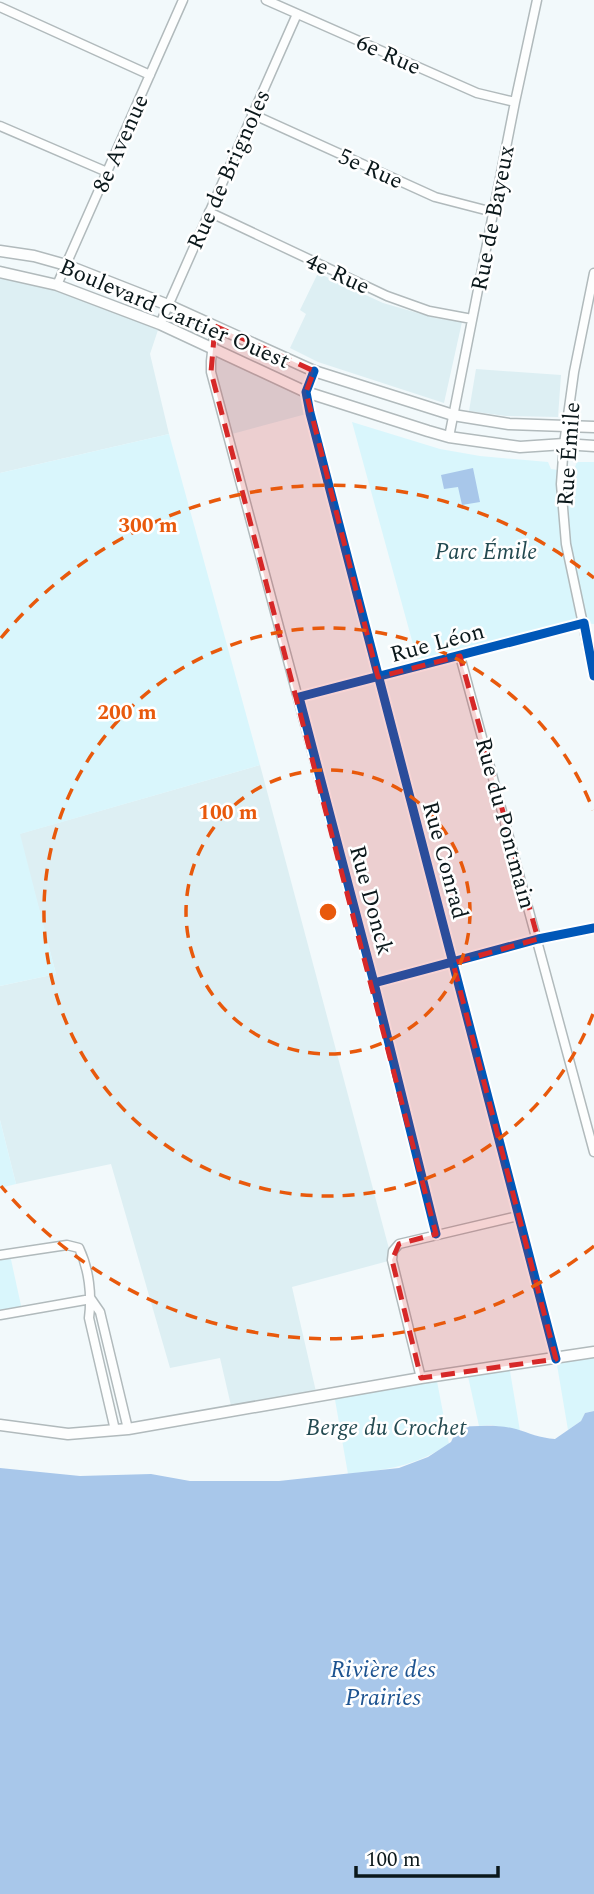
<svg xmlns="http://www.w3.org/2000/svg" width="594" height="1894" font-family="Spectral,serif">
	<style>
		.built { fill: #ddeff3 }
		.green { fill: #d9f6fc }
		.water { fill: #a8c7ea }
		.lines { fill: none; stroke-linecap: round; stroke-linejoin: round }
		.minor-casing { stroke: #b1babc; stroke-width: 11 }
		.tertiary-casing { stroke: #b1babc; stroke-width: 13 }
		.minor { stroke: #fdfefe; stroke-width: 8 }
		.tertiary { stroke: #fdfefe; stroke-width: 10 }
		.cycleway-casing { stroke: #fff; stroke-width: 13 }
		.cycleway { stroke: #0057b8; stroke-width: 9 }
		.marked { fill: #d62828; fill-opacity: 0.2; stroke: #d62828; stroke-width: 5; stroke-dasharray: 14 9; stroke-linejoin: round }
		.ring { fill: none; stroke: #e8590c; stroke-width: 3.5; stroke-dasharray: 12 9 }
		.labels { text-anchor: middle; stroke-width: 5; stroke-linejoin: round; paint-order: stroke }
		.street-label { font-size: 23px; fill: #0b181b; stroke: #fff }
		.park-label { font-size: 23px; font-style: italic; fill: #234a51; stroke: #fff }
		.water-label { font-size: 24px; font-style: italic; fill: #1d5390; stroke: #fff }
		.centre { fill: #e8590c; stroke: #fff; stroke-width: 3.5 }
		.ring-label { font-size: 21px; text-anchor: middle; font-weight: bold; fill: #e8590c; stroke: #fff; stroke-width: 5; stroke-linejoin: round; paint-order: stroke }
	</style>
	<rect width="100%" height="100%" fill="#f2f9fb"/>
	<!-- built -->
	<path class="built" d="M0 272 23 276 160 324 150 354 169 434 0 473Z
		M318 273 383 303 435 318 462 322 444 403 318 362 290 348 306 314 300 310Z
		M215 353 306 392 310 413 232 434 215 371Z
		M476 369 561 375 558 417 506 416 469 411Z
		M260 765 392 1260 292 1287 317 1396 232 1410 220 1358 170 1368 111 1164 16 1184 0 1120V986L56 974 19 834Z"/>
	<!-- green -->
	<path class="green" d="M352 422 440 449 480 456 548 462 551 469 573 472 577 462H594V624L584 623 419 666Z
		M169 434 260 765 20 834 56 974 0 986V473Z
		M0 1120 16 1184 0 1188Z
		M0 1255H10L22 1310 0 1315Z
		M594 1352V1411L585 1413 581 1421 568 1430 556 1359Z
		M507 1366 510 1371 520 1431 491 1425 479 1426 467 1372Z
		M436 1376 449 1444C413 1467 389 1469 348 1474L334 1394Z"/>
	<!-- water -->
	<path class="water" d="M473 468 480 502 462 505 458 487 444 489 441 475Z
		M594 1411V1894H0V1468L80 1476 151 1474 190 1481H279L399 1468 428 1457 451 1442 458 1427C477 1426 497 1424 516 1429 529 1433 540 1438 555 1439L581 1421 585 1413Z"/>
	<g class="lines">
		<defs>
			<path id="minor" d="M266 0 477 93 515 102
				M0 7 150 75
				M252 114 435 197 493 212
				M0 126 107 172
				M209 212 387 296 429 311 472 319
				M594 273 574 372 564 444 561 484 566 544 594 676
				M57 285 183 0
				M160 324 297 14
				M215 326 211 361V372L374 983 436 1234
				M314 371 306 392 310 413 556 1359
				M449 437 515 102 537 0
				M460 656 594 1152
				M299 697 584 623
				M374 983 538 939 594 928
				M0 1255 67 1245 79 1248C89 1269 92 1295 89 1318L115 1430
				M91 1299 100 1312 128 1429
				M0 1315 91 1299
				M421 1378 392 1260 393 1251 399 1244 518 1216"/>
			<path id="tertiary" d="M0 251 34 256 66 265 168 305 314 371 453 415 509 424 594 427
				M0 272 57 285 160 324 306 392 428 431 449 437 520 447 564 444 594 446
				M0 1425 68 1434 128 1429 421 1378 594 1352"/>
		</defs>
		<!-- minor casing -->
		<use href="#minor" class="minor-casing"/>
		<!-- tertiary casing -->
		<use href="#tertiary" class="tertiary-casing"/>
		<!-- minor -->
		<use href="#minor" class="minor"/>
		<!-- tertiary -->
		<use href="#tertiary" class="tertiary"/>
		<defs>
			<path id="cycleway" d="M314 371 306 392 310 413 556 1359
				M374 983 538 939 594 928
				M436 1234 374 983 299 697 584 623 594 676"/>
		</defs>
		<!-- cycleway casing -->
		<use href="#cycleway" class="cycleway-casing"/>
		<!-- cycleway -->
		<use href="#cycleway" class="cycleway"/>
	</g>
	<!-- marked area -->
	<path class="marked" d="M215 326 314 371 306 392 378 677 460 656 538 939 453 963 556 1359 421 1378 392 1260 399 1244 436 1234 211 372Z"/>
	<!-- distance rings -->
	<g class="ring">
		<circle cx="328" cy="912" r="142"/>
		<path d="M593 1014A284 284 0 1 1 593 810"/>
		<path d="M594 1246A427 427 0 0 1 1 1186M1 638A427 427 0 0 1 594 578"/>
	</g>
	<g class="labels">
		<!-- street labels -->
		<g class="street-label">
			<text transform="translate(389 54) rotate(24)" y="8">6e Rue</text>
			<text transform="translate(120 143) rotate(-66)" y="8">8e Avenue</text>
			<text transform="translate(371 168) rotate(24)" y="8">5e Rue</text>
			<text transform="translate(228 169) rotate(-66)" y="8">Rue de Brignoles</text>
			<text transform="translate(492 218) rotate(-79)" y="8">Rue de Bayeux</text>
			<text transform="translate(338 273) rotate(25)" y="8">4e Rue</text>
			<text transform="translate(175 313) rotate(23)" y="8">Boulevard Cartier Ouest</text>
			<text transform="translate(568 454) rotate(-86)" y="8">Rue Émile</text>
			<text transform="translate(437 642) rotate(-15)" y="8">Rue Léon</text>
			<text transform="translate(506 823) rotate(75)" y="8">Rue du Pontmain</text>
			<text transform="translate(446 860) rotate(75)" y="8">Rue Conrad</text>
			<text transform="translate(372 900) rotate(75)" y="8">Rue Donck</text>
		</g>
		<!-- park labels -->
		<g class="park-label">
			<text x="486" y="559">Parc Émile</text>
			<text x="386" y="1435">Berge du Crochet</text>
		</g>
		<!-- water labels -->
		<g class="water-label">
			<text x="383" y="1677">Rivière des<tspan x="383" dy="28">Prairies</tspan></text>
		</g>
	</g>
	<circle cx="328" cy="912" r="10" class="centre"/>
	<g class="ring-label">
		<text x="148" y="532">300 m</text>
		<text x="127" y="719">200 m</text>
		<text x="228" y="819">100 m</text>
	</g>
	<!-- scale -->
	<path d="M356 1866v10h142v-10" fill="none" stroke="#0b181b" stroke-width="3.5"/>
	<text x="366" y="1866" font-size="21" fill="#0b181b" stroke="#ffffff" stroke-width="5" paint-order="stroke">100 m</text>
</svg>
